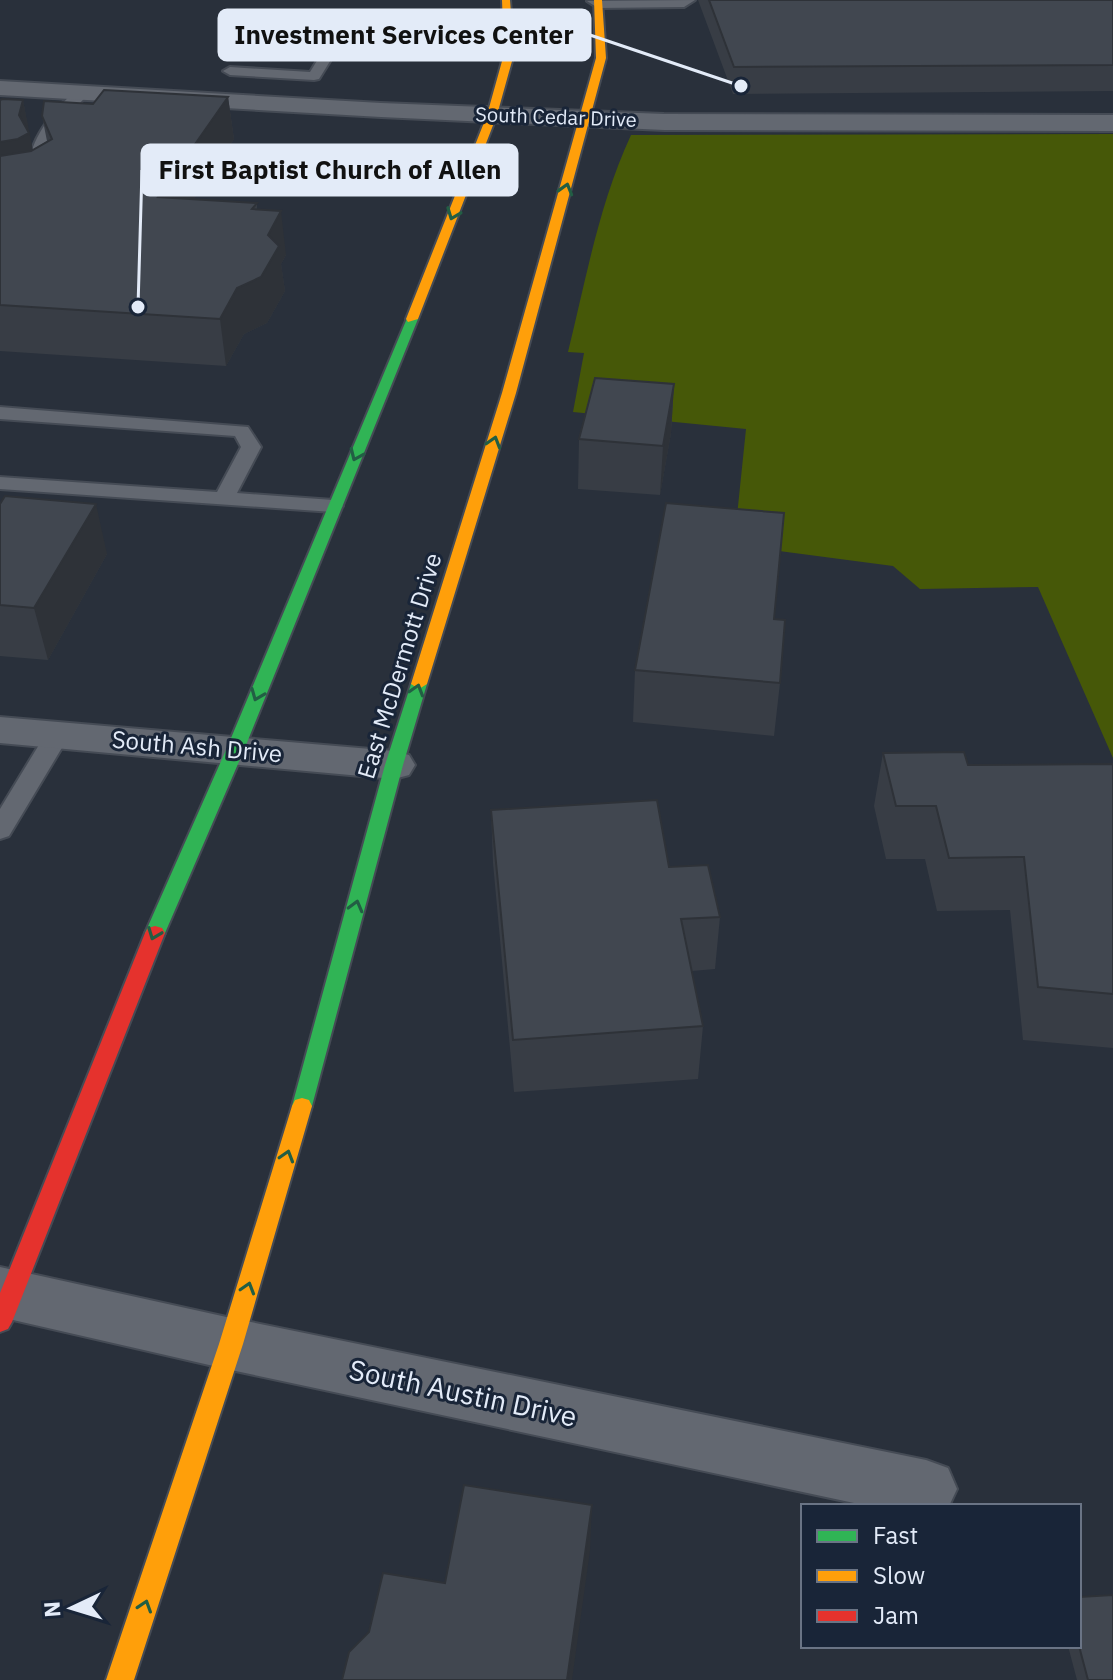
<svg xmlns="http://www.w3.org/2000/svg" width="1113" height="1680" font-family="'IBM Plex Sans',sans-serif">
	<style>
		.green { fill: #465808 }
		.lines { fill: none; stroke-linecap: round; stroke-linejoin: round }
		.lane-casing { stroke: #454b55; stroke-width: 4 }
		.street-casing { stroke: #454b55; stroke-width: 4 }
		.fast-casing { stroke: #454b55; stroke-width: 4 }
		.slow-casing { stroke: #454b55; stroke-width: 4 }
		.jam-casing { stroke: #454b55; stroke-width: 4 }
		.lane { fill: #636871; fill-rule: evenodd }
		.street { fill: #636871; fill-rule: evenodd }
		.fast { fill: #30b455; fill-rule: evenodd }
		.slow { fill: #ff9f0a; fill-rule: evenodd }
		.jam { fill: #e5322d; fill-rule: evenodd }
		.wall { fill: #383d45 }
		.shaded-wall { fill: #2e3238 }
		.building { fill: #414750; stroke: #2e3238; stroke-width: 2 }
		.oneway { stroke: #225e44 }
		.labels { text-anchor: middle; stroke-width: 6; stroke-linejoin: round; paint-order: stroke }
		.far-street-label { font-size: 20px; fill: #e3ebf8; stroke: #192538 }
		.street-label { font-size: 24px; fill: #e3ebf8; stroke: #192538 }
		.near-street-label { font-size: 28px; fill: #e3ebf8; stroke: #192538 }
		.leader { fill: none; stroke: #e3ebf8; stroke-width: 3 }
		.callout-dot { fill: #e3ebf8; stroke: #192538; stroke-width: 3 }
		.callout { fill: #e3ebf8; stroke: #e3ebf8; stroke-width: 3 }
		.callout-label { font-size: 26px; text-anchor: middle; font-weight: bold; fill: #111 }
	</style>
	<rect width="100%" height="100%" fill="#29303b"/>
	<!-- green -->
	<path class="green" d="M1113 134V758L1038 587 920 589 893 566 734 545 746 429 573 412 584 353 568 352C586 279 599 204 631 135Z"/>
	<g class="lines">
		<defs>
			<path id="lane" d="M507 12 514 16 512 19 355 21 319 79 314 80 230 75 223 71 230 67 310 72 346 14 351 13Z
				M83 88 90 92C77 109 44 131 47 156 48 164 55 172 59 179 43 194 21 195 0 198V188L28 185 42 177 31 156C33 135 64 95 83 88Z
				M0 407 248 427 261 447 237 493 333 500 343 506 333 512 0 489V477L217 492 241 447 235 436 0 419Z
				M57 728 66 730 69 736 9 836 0 839V809L48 730Z"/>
			<path id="street" d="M695 0 684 7 598 8 587 1Z
				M0 81 381 103 664 114 1113 115V131L664 130 381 117 0 95Z
				M0 717 394 751 409 755 415 765 409 775 394 779 0 743Z
				M0 1267 231 1318 926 1460 948 1468 957 1489 949 1506H868L231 1370 0 1317Z"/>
			<path id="fast" d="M408 316 418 319 244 750 165 933 162 938H148L145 933 226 750Z
				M419 679 427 684 403 765 312 1106 309 1112 302 1114 295 1112 292 1106 385 765 411 684Z"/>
			<path id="slow" d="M502 0H510L514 54 497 115 418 319 408 322 406 319 487 115 504 54Z
				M594 0H602L606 58 516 393 427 684 419 689 411 684 502 393 596 58Z
				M302 1098 309 1100 312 1106 243 1344 134 1680H106L219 1344 292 1106 295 1100Z"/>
			<path id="jam" d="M155 926 162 928 165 933 12 1322 8 1329 0 1332V1293L145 933 148 928Z"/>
		</defs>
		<!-- lane casing -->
		<use href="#lane" class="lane-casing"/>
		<!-- street casing -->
		<use href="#street" class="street-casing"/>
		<!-- fast casing -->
		<use href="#fast" class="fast-casing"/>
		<!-- slow casing -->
		<use href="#slow" class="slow-casing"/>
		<!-- jam casing -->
		<use href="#jam" class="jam-casing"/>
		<!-- lane -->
		<use href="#lane" class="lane"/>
		<!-- street -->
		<use href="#street" class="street"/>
		<!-- fast -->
		<use href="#fast" class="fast"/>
		<!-- slow -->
		<use href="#slow" class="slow"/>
		<!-- jam -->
		<use href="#jam" class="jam"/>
	</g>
	<!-- wall -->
	<path class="wall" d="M698 0H1113V91L733 94Z
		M228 97 234 139 194 199 257 203V209L286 255 281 264 285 291 267 323 244 334 226 366 0 351V100H23L32 150 47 141 42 116 93 104Z
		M674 384 671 433 660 495 578 489 579 439Z
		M0 504 107 554 48 660 0 656Z
		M774 619 780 683 774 736 633 722 635 670Z
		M883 753 968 765 1113 764V1048L1023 1040 1010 910 937 911 925 859H886L874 806Z
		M491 810 669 867 720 917 715 969 692 971 703 1026 698 1079 514 1092 493 863Z
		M1068 1646H1079L1113 1680H1077Z"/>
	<!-- shaded-wall -->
	<path class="shaded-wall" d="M228 97 234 139 166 241 158 197Z
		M23 100 38 176 0 186V142L19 115Z
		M281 211 286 255 281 264 285 291 267 323 244 334 226 366 220 319Z
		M674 384 671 433 660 495 663 446Z
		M96 504 107 554 48 660 34 608Z
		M592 1505 590 1551 572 1680H567Z"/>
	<!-- building -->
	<path class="building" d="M709 0H1113V65L734 67Z
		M104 90 228 97 158 197 257 203 252 209 281 211 268 235 279 246 261 277 237 288 220 319 0 305V156L31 151 52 139 42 116 44 101 93 104Z
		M3 99 23 100 19 115 29 133 18 139 0 142V100Z
		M595 378 674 384 663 446 579 439Z
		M5 496 96 504 34 608 0 605V504Z
		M666 503 784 513 774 619 785 620 780 683 635 670Z
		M964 752 968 765 1113 764V994L1038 987 1024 857 949 858 936 806H896L883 753Z
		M657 800 669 867 708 865 720 917 681 919 703 1026 513 1040 491 810Z
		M464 1485 592 1505 567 1680H342L349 1652 369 1632 383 1573 445 1583Z
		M1113 1595V1680H1088L1079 1646V1597Z"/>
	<!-- one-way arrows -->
	<defs><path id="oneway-chevron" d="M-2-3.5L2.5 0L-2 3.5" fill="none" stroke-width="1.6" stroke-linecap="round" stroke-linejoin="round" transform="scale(2)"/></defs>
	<g class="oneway">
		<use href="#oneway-chevron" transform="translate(566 189) rotate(-74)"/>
		<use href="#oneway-chevron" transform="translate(453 214) rotate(111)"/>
		<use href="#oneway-chevron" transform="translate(494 442) rotate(-73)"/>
		<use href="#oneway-chevron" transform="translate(356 455) rotate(114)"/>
		<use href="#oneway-chevron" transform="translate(417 690) rotate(-73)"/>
		<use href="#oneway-chevron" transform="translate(257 695) rotate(112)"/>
		<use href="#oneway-chevron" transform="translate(356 906) rotate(-75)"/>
		<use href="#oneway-chevron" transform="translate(154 934) rotate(111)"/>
		<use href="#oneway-chevron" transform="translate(287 1156) rotate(-73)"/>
		<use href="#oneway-chevron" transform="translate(248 1288) rotate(-73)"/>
		<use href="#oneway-chevron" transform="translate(145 1606) rotate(-72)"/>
	</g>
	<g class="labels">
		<!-- far-street labels -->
		<g class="far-street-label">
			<text transform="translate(556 117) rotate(2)" y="7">South Cedar Drive</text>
		</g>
		<!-- street labels -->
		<g class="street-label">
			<text transform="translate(400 666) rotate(-73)" y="8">East McDermott Drive</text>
			<text transform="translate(197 747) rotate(5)" y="8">South Ash Drive</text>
		</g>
		<!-- near-street labels -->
		<g class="near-street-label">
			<text transform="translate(463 1393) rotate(12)" y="10">South Austin Drive</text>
		</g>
	</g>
	<!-- callouts -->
	<path class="leader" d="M741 86L590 35M138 307L142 170"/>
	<g class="callout-dot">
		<circle cx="741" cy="86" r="8"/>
		<circle cx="138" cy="307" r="8"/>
	</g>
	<g class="callout">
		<rect x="219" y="10" width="371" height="50" rx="8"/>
		<rect x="142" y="145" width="375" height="50" rx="8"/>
	</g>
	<g class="callout-label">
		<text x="404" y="44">Investment Services Center</text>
		<text x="330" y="179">First Baptist Church of Allen</text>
	</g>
	<!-- legend -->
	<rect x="801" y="1504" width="280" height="144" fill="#192538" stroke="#6a7485" stroke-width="2"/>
	<rect x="817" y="1530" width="40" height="12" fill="#30b455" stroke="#6a7485" stroke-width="2"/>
	<text x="873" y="1544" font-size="24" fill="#e3ebf8">Fast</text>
	<rect x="817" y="1570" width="40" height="12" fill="#ff9f0a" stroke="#6a7485" stroke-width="2"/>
	<text x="873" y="1584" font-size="24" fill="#e3ebf8">Slow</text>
	<rect x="817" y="1610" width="40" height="12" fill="#e5322d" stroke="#6a7485" stroke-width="2"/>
	<text x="873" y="1624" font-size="24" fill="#e3ebf8">Jam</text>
	<!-- north arrow -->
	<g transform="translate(72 1608) rotate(266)" stroke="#192538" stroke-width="6" paint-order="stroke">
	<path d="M0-6L14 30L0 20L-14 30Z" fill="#e3ebf8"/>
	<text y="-12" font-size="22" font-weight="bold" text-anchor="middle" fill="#e3ebf8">N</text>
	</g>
</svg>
